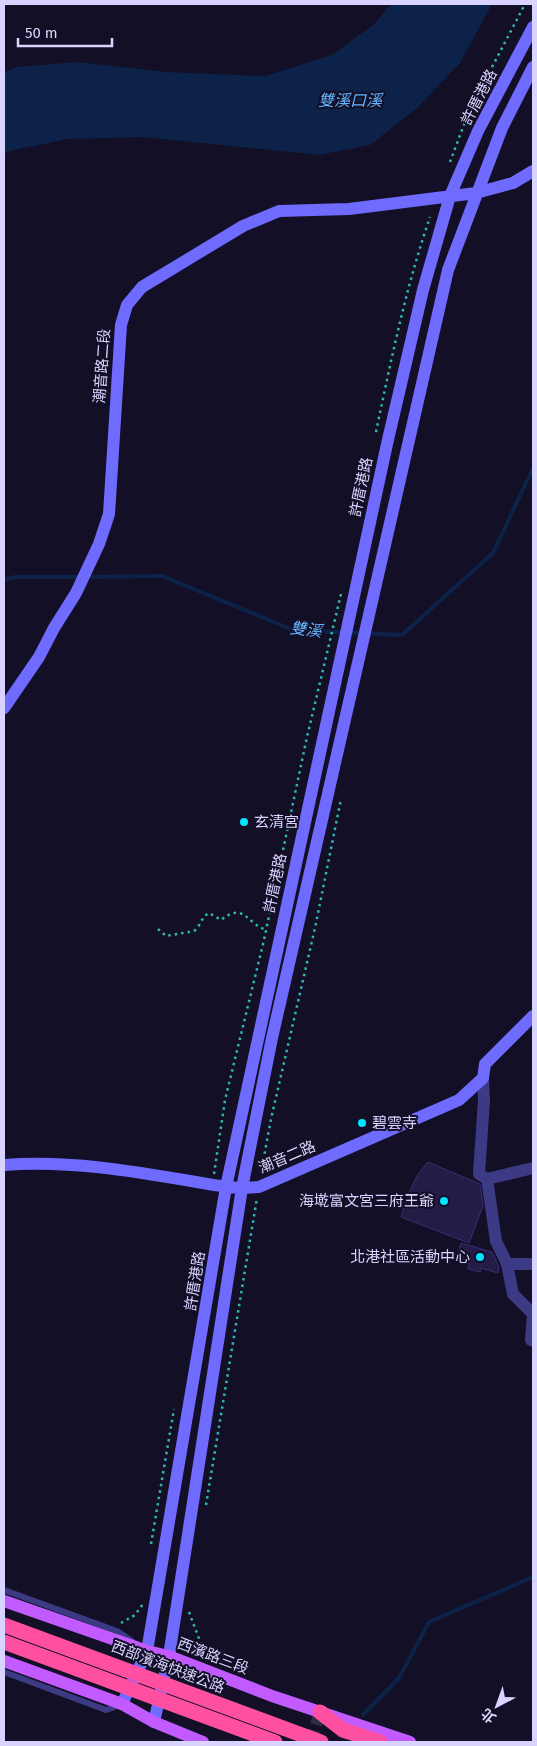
<svg xmlns="http://www.w3.org/2000/svg" width="537" height="1746" font-family="'Fira Sans','Noto Sans TC',sans-serif">
	<style>
		.water { fill: #0c2248 }
		.lines { fill: none; stroke-linecap: round; stroke-linejoin: round }
		.stream { stroke: #0c2248; stroke-width: 4 }
		.building { fill: #241b47; stroke: #3b2d73 }
		.street-tunnel { stroke: #312d47; stroke-width: 12; stroke-dasharray: 12 6; stroke-linecap: butt }
		.path { stroke: #2fb8b0; stroke-width: 2.5; stroke-dasharray: 2.5 4; stroke-linecap: butt }
		.lane { stroke: #3d3a85; stroke-width: 6 }
		.street { stroke: #3d3a85; stroke-width: 12 }
		.secondary { stroke: #6f6bff; stroke-width: 12 }
		.primary { stroke: #c25bff; stroke-width: 12 }
		.highway { stroke: #ff4fa3; stroke-width: 15 }
		.poi-dot { fill: #00e5ff; stroke: #130f26; stroke-width: 2 }
		.labels { text-anchor: middle; stroke-width: 4; stroke-linejoin: round; paint-order: stroke }
		.street-label { font-size: 15px; fill: #d9d4ff; stroke: #130f26 }
		.poi-label { font-size: 15px; fill: #d9d4ff; stroke: #130f26; text-anchor: start }
		.water-label { font-size: 16px; font-style: italic; fill: #62b6ff; stroke: #130f26 }
	</style>
	<rect width="100%" height="100%" fill="#130f26"/>
	<!-- water -->
	<path class="water" d="M391 4H492L460 63 416 109 370 145 319 155 143 137 68 139 9 151 4 155V72L17 67 77 62 166 72 265 76 332 55 374 24Z"/>
	<g class="lines">
		<!-- stream -->
		<path class="stream" d="M87 577 162 576 293 630 402 635 493 553 533 468
			M4 580 15 577H80
			M363 1715 399 1678 429 1622 533 1577"/>
	</g>
	<!-- building -->
	<path class="building" d="M428 1162 480 1184 483 1206 469 1243 401 1217 407 1197 418 1174Z
		M461 1243 492 1252 499 1267 498 1273 481 1268 480 1272 468 1269 469 1263 456 1259Z"/>
	<g class="lines">
		<!-- street-tunnel -->
		<path class="street-tunnel" d="M311 1742 320 1712"/>
		<!-- path -->
		<path class="path" d="M450 162 469 111 525 4
			M376 432C391 360 406 287 430 217
			M158 929 166 936 194 931C201 926 201 917 209 913L221 920C245 901 247 925 267 930
			M261 1173 271 1119 315 928 341 799
			M214 1174 225 1100 264 940 307 737 341 594
			M206 1505 257 1198
			M151 1544 174 1409
			M189 1612 203 1649 211 1659
			M121 1623 135 1615 143 1604"/>
		<!-- lane -->
		<path class="lane" d="M4 1590 117 1631 132 1641
			M4 1672 106 1710 120 1705"/>
		<!-- street -->
		<path class="street" d="M483 1078 484 1100 479 1174 487 1179 496 1241 507 1264 513 1294 533 1314 531 1340 533 1341
			M487 1179 533 1168
			M507 1264H533"/>
		<!-- secondary -->
		<path class="secondary" d="M4 708 39 657 54 628 76 593 99 544 109 514 121 325 127 305 142 287 243 226 279 211 349 209 476 193 513 183 533 171
			M4 1165C78 1159 153 1175 226 1187L242 1188 259 1187 459 1100 483 1078 485 1064 533 1016
			M122 1704 147 1651 226 1187 387 444 423 290 450 196 478 131 533 27
			M154 1722 169 1656 242 1188 272 1038 448 270 502 128 533 67"/>
		<!-- primary -->
		<path class="primary" d="M4 1601 147 1651 169 1656 272 1696 410 1742
			M4 1661 122 1704 154 1722 203 1742"/>
		<!-- highway -->
		<path class="highway" d="M4 1625 321 1742
			M4 1642 275 1742
			M320 1712 343 1730 380 1742"/>
	</g>
	<!-- markers -->
	<g class="poi-dot">
		<circle cx="244" cy="822" r="5"/>
		<circle cx="362" cy="1123" r="5"/>
		<circle cx="444" cy="1201" r="5"/>
		<circle cx="480" cy="1257" r="5"/>
	</g>
	<g class="labels">
		<!-- street labels -->
		<g class="street-label">
			<text transform="translate(479 97) rotate(-63)" y="5">許厝港路</text>
			<text transform="translate(102 366) rotate(-86)" y="5">潮音路二段</text>
			<text transform="translate(361 487) rotate(-78)" y="5">許厝港路</text>
			<text transform="translate(275 883) rotate(-78)" y="5">許厝港路</text>
			<text transform="translate(287 1157) rotate(-23)" y="5">潮音二路</text>
			<text transform="translate(195 1281) rotate(-81)" y="5">許厝港路</text>
			<text transform="translate(213 1656) rotate(21)" y="5">西濱路三段</text>
			<text transform="translate(168 1667) rotate(21)" y="5">西部濱海快速公路</text>
		</g>
		<!-- poi labels -->
		<g class="poi-label">
			<text x="254" y="827">玄清宮</text>
			<text x="372" y="1128">碧雲寺</text>
			<text x="434" y="1206" text-anchor="end">海墘富文宮三府王爺</text>
			<text x="470" y="1262" text-anchor="end">北港社區活動中心</text>
		</g>
		<!-- water labels -->
		<g class="water-label">
			<text x="350" y="106">雙溪口溪</text>
			<text transform="translate(306 629) rotate(7)" y="6">雙溪</text>
		</g>
	</g>
	<!-- border -->
	<rect width="537" height="1746" fill="none" stroke="#d9d4ff" stroke-width="10"/>
	<!-- north arrow -->
	<g transform="translate(497 1706) rotate(221)" stroke="#130f26" stroke-width="4" paint-order="stroke">
	<path d="M0-4L9 19L0 12L-9 19Z" fill="#d9d4ff"/>
	<text y="-8" font-size="14" font-weight="bold" text-anchor="middle" fill="#d9d4ff">北</text>
	</g>
	<!-- scale -->
	<path d="M18 38v8h94v-8" fill="none" stroke="#d9d4ff" stroke-width="2.5"/>
	<text x="25" y="38" font-size="15" fill="#d9d4ff" stroke="#130f26" stroke-width="4" paint-order="stroke">50 m</text>
</svg>
